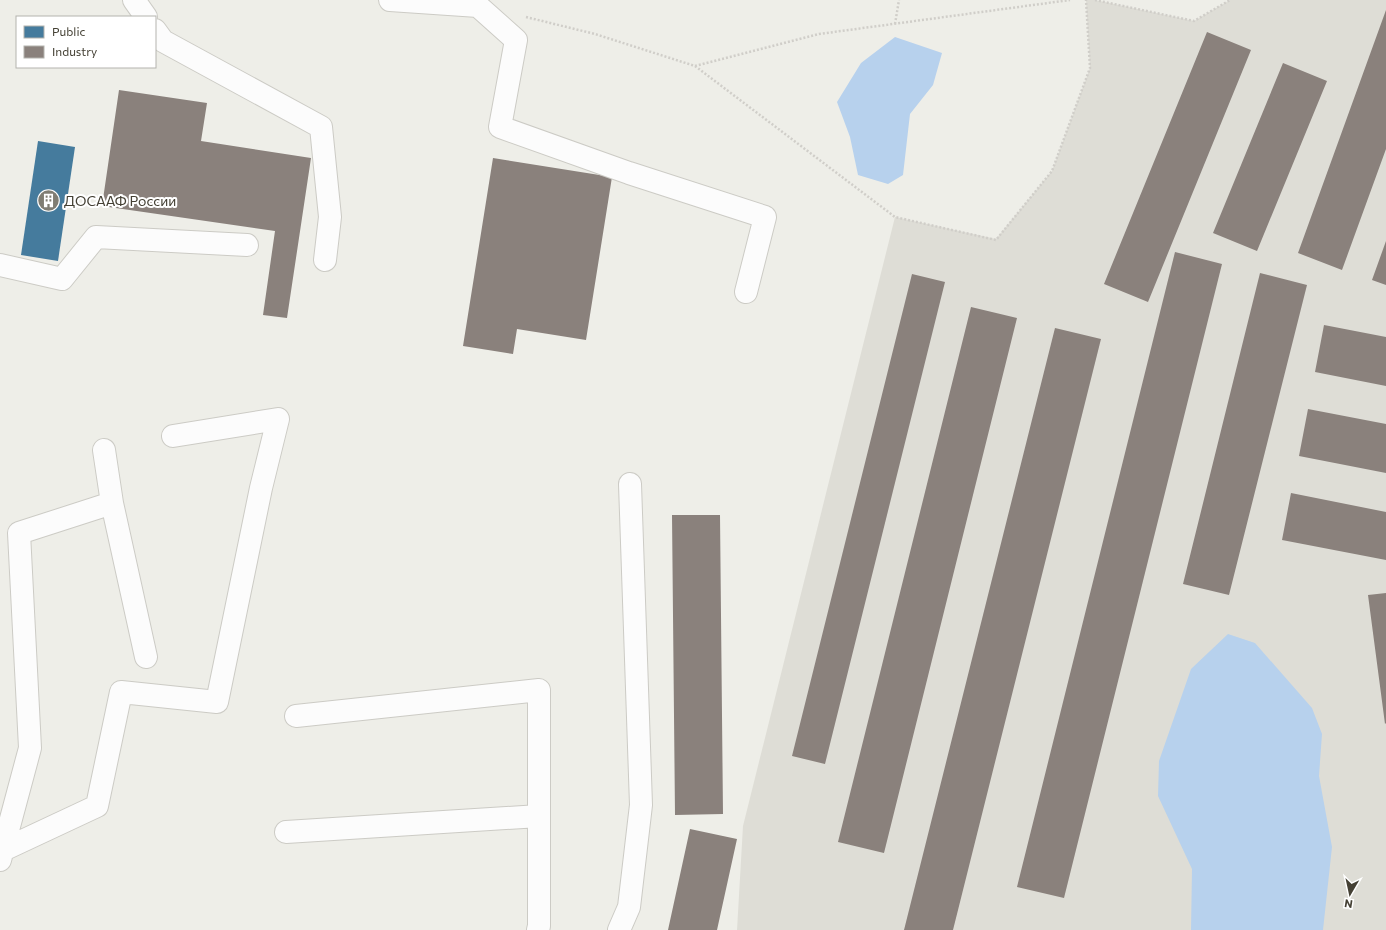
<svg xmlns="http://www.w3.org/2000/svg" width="1386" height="930" font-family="Commissioner,sans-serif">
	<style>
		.industrial { fill: #deddd6 }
		.water { fill: #b7d1ed }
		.public { fill: #457b9d }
		.industry { fill: #8a817c }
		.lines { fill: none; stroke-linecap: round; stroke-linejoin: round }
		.minor-casing { stroke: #cccbc5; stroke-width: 24 }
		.path { stroke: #d0cec9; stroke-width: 2.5; stroke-dasharray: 2 2; stroke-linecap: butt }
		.minor { stroke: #fcfcfc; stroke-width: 22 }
		.labels { text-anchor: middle; stroke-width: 4; stroke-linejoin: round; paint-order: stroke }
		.poi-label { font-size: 14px; fill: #444034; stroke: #fff; text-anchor: start }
	</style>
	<rect width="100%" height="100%" fill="#eeeee8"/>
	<!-- industrial -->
	<path class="industrial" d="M1086 0H1095L1194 21 1230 0H1386V930H737L743 826 895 217 996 239 1052 171 1090 68Z"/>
	<!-- water -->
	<path class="water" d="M895 37 942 53 933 85 910 114 903 175 888 184 858 175 850 137 837 102 861 63Z
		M1228 634 1255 643 1312 708 1322 734 1319 776 1332 847 1323 930H1191L1192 869 1158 796 1159 761 1191 669Z"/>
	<!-- public -->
	<path class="public" d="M38 141 75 147 58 261 21 255Z"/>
	<!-- industry -->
	<path class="industry" d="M1386 10V149L1342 270 1298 253Z
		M1207 32 1251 50 1148 302 1104 284Z
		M1283 63 1327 81 1257 251 1213 233Z
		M119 90 207 103 201 141 311 158 287 318 263 315 275 231 102 206Z
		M493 158 612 177 586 340 517 329 513 354 463 346Z
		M1386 241V285L1372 280Z
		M1175 252 1222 264 1064 898 1017 887Z
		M1260 273 1307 285 1229 595 1183 584Z
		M912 274 945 282 825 764 792 756Z
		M971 307 1017 318 884 853 838 842Z
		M1324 325 1386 337V386L1315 372Z
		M1055 328 1101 339 953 930H904Z
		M1308 409 1386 424V473L1299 456Z
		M1291 493 1386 512V560L1282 540Z
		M672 515H720L723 814 675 815Z
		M1386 593V723L1385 724 1368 595Z
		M690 829 737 839 717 930H668Z"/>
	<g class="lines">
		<defs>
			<path id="minor" d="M134 0 146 17
				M390 0 478 6 516 40 500 127 629 173 765 217 746 292
				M155 30 163 41 321 127 330 217 325 260
				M0 265 62 279 96 237 247 245
				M104 450 112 503
				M296 716 539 690V926L538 930
				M286 832 539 816
				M3 850 97 806 121 692 217 702 261 488 278 419 173 436
				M0 860 30 748 19 533 112 503 146 657
				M619 930 629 907 641 805 630 484"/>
		</defs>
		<!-- minor casing -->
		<use href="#minor" class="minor-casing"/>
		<!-- path -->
		<path class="path" d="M1095 0 1194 21 1230 0
			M526 17 595 34 695 66 819 34 1070 0
			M895 24 899 0
			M695 66 895 217 996 240 1052 171 1090 68 1086 0"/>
		<!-- minor -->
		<use href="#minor" class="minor"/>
	</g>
	<!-- icons -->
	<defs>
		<symbol id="building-disc" viewBox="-11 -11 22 22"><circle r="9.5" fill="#807d73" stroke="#fff"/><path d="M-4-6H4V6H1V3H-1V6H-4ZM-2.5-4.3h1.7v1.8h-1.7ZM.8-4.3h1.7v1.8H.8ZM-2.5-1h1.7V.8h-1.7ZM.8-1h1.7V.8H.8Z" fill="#fff"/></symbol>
	</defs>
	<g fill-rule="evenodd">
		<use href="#building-disc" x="36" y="188" width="25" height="25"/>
	</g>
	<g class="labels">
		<!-- poi labels -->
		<g class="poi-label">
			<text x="64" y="206">ДОСААФ России</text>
		</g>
	</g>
	<!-- legend -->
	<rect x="16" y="16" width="140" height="52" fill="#ffffff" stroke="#b4b3ae"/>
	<rect x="24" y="26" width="20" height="12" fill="#457b9d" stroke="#b4b3ae"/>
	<text x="52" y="36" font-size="12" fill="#444034">Public</text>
	<rect x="24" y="46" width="20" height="12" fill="#8a817c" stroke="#b4b3ae"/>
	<text x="52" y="56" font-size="12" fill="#444034">Industry</text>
	<!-- north arrow -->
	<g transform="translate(1350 894) rotate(189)" stroke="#ffffff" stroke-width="3" paint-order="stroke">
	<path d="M0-3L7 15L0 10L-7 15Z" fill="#444034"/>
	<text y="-6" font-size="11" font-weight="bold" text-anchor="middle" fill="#444034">N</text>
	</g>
</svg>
